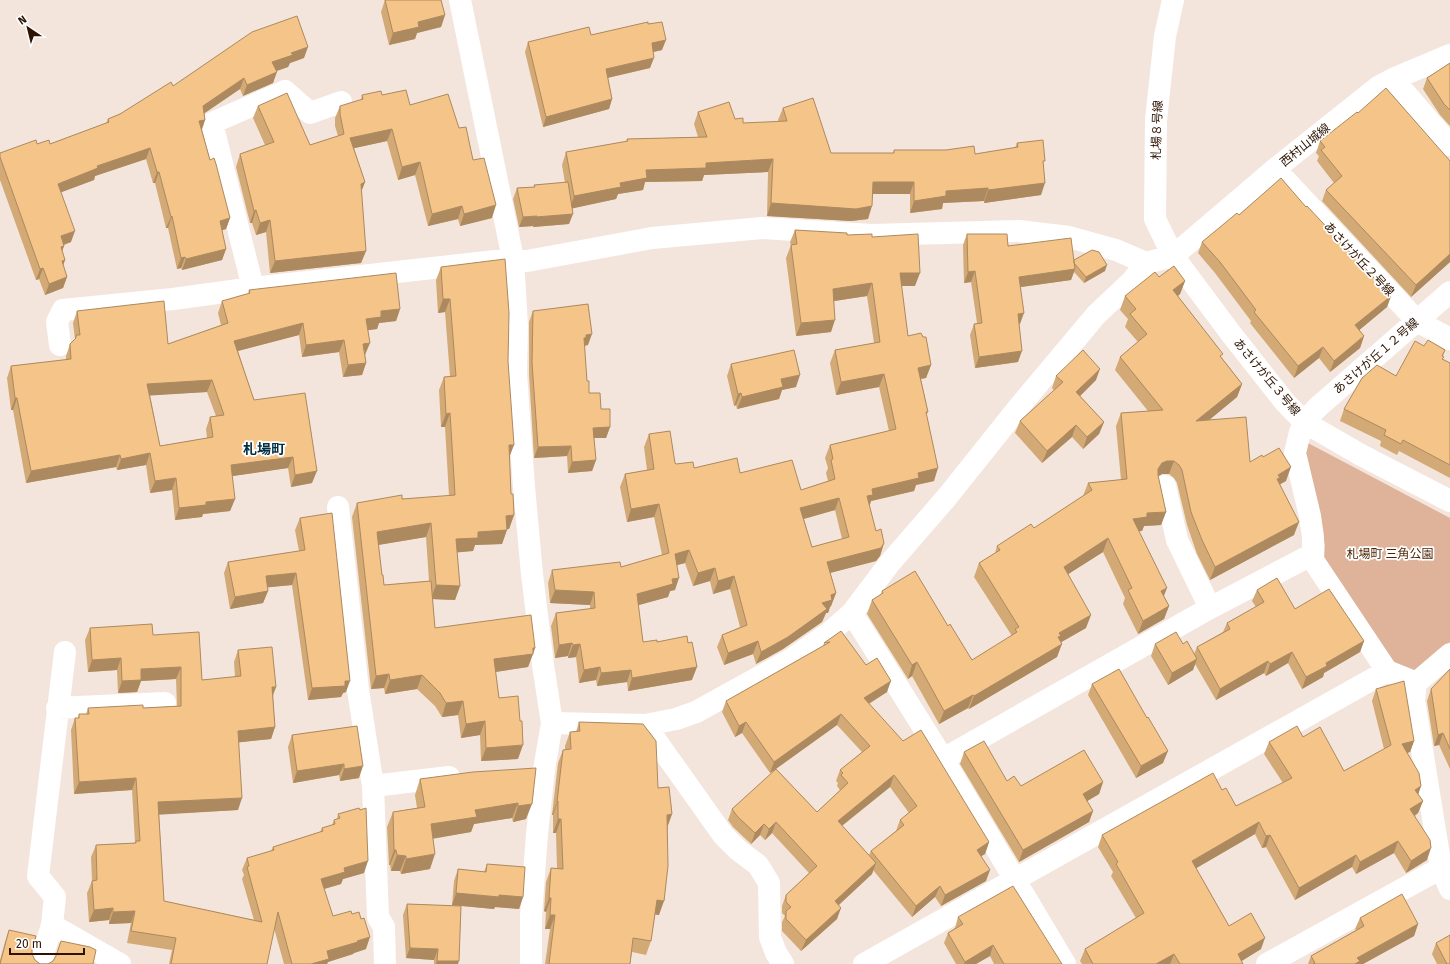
<svg xmlns="http://www.w3.org/2000/svg" width="1450" height="964" font-family="'Fira Sans','Noto Sans JP',sans-serif">
	<style>
		.green { fill: #deb39a }
		.lines { fill: none; stroke-linecap: round; stroke-linejoin: round }
		.minor { stroke: #fff; stroke-width: 22 }
		.wall { fill: #d3a975; fill-rule: evenodd }
		.shaded-wall { fill: #ac895f }
		.building { fill: #f5c488; stroke: #ac895f; fill-rule: evenodd }
		.labels { text-anchor: middle; stroke-width: 3.5; stroke-linejoin: round; paint-order: stroke }
		.street-label { font-size: 12px; fill: #2c1302; stroke: #fff }
		.park-label { font-size: 12px; fill: #4b2202; stroke: #fff }
		.quarter-label { font-size: 14px; font-weight: bold; fill: #002f43; stroke: #fff }
	</style>
	<rect width="100%" height="100%" fill="#f4e5dc"/>
	<!-- green -->
	<path class="green" d="M1308 443 1450 518V642L1417 671 1388 660 1324 561 1325 545 1304 450Z"/>
	<g class="lines">
		<!-- minor -->
		<path class="minor" d="M460 0 513 259 517 326 516 374 524 487 532 574 543 665 552 723 544 770 537 834 531 916V964
			M1173 0 1165 36 1156 120 1155 219 1173 256 1232 335 1284 401 1304 422 1361 455 1450 501
			M1393 79 1450 145
			M1275 169 1417 321 1450 339
			M253 288 212 123 285 91 310 113 341 102
			M60 345 57 322 63 310 173 299 253 288 513 259 527 261 652 238 762 228 871 235 1019 231 1069 237 1116 250 1146 263
			M1165 486 1177 540 1210 608
			M338 507 358 690 373 786 378 917 384 927 385 964
			M852 613 943 759 1065 964
			M1450 654 1416 683 1414 700 1441 868 1450 889
			M1387 671 1313 560V537L1310 516 1295 453 1300 432 1304 422 1318 407 1450 292
			M57 708 165 703
			M552 723 645 725 676 719 696 712 790 660 829 633 852 613 889 564 947 497 1018 408 1096 315 1132 281 1146 263 1173 256 1275 169 1378 87 1393 79 1450 55
			M645 725 723 835 738 850 758 865 769 883 770 937 776 953 783 964
			M943 759 1210 608 1313 554
			M373 786 449 777
			M52 925 120 964
			M40 964 52 925 55 897 38 876 65 652
			M864 964 1387 671 1416 683
			M1267 964 1441 868"/>
	</g>
	<!-- wall -->
	<path class="wall" d="M385 0 445 15 441 27 417 33 415 39 389 45 381 12Z
		M648 24 662 50 653 52 650 68 608 78 612 99 609 109 543 127 525 52 528 42 591 35Z
		M304 58 290 63 288 67 276 71 273 83 243 96 240 89 204 113 205 120 202 130 210 160 230 218 226 229 222 230 226 249 222 260 182 270 181 268 177 269 168 228H166L155 183H153L146 159 95 176 94 180 61 192 71 242 64 245V246L62 251 65 260 63 266 67 277 63 288 45 295 39 279 36 280 0 180V153L37 144H50L106 123 108 119 120 114 173 86Z
		M1450 63V126L1440 115 1423 89 1427 78Z
		M362 95H382L410 105 459 128 473 160 492 218 460 226 458 219 428 226 415 175 398 180 387 141 354 148 365 182 361 192 366 251 361 263 270 273 266 232 256 235 252 223H250L236 167 240 154 265 145 253 118 258 106 310 145 338 136 335 126V118L340 106 361 100Z
		M783 108 831 153H893L894 150 975 154 1015 148 1017 143 1044 165 1041 195 984 203V201L943 203 942 209 910 213V194H873L868 219 851 221 767 216 768 172 704 175 702 181 645 182 643 190 618 194 616 199 572 208 569 224 533 227V226L519 227 513 199 517 188 534 187V185L565 183 562 165 566 152 626 142 627 139 698 137 694 124 698 112 735 119 743 123 779 122 778 120Z
		M1358 113 1450 161V262L1411 297 1322 201 1326 190 1334 183 1317 161 1319 156 1316 153 1320 141Z
		M1306 207 1391 296 1387 307 1359 330 1364 336 1360 348 1330 372 1319 358 1294 378 1250 323 1251 321 1215 273 1198 253 1202 242 1239 215Z
		M795 230 872 237 915 286H901L908 336 931 365 926 378 921 379 928 412 926 415 934 481 916 485 914 491 871 501 869 506 876 531 884 543 880 556 876 561 830 573 836 593 831 606 830 607 828 613H826L822 622 783 649 756 664 753 654 724 665 717 647 722 635 740 627 730 589 713 594 710 581 693 586 685 563 677 565 675 590 670 591 668 597 638 605 643 642H657L692 680 628 691 627 682 597 686 596 680 579 683 576 657 568 658V656L555 658 551 626 556 613 590 609V605L550 603 548 583 552 570 621 567 662 555 654 517 627 522 620 487 625 474 647 470 644 447 649 434 676 464 694 468 740 473 801 490 828 481 826 473 828 468 825 458 830 445 889 431 879 387 836 395 830 363 835 350 874 343 867 296 834 301 831 332 796 336 786 258 791 245 790 242ZM835 510 842 539 812 547 804 519Z
		M967 234 1008 246 1074 260 1105 271 1084 283 1074 272 1071 280 1020 287 1018 362 975 368 970 335 974 324 977 323 971 282 964 283 963 245Z
		M441 267 508 361 509 458 511 494 514 515 509 529H507L502 544 475 545 473 551 457 552 460 586 455 600 432 599 435 628 535 648 528 667 495 672 499 698 518 759 481 761 480 735 461 738 458 715 442 717 435 706 417 689 385 694 384 688 371 689 352 517 357 503 449 496 445 427H441L439 390 444 377 450 376 445 312 438 313 436 280ZM426 537 429 581 384 585 382 575 378 545Z
		M1159 277 1185 281 1180 294 1178 296 1222 358 1242 384 1237 397 1209 420 1250 462 1286 481 1280 484 1294 535 1210 580 1197 554 1187 525 1177 483 1174 478 1169 474H1162L1158 476 1166 512 1161 525 1144 526 1142 531H1139L1164 596 1169 606 1164 619 1138 634 1123 604 1125 598 1103 552 1068 574 1086 628 1061 642 1057 657 969 709 968 708 939 724 912 676 908 679 867 614 872 600 881 595 882 591 948 626 972 660 1012 636 974 577 979 563 995 553 997 546 1034 528 1083 496 1088 483 1121 480 1116 426 1121 413 1148 411 1115 370 1120 357 1138 342 1125 327 1128 319 1120 310 1125 296Z
		M249 290 400 309 396 321 379 323 377 329 368 330 365 355 366 363 362 375 343 377 339 352 302 357 299 335 238 351 254 400 312 483 291 487 288 468 232 476 235 499 230 511 203 514 202 517 175 520 172 490 150 493 146 465 117 470 116 467 26 483 13 410H11L7 378 11 366 66 360V356L70 344 75 339 73 323 77 311 168 344 221 325 218 313 222 301 248 294ZM207 392 216 416 210 417 206 429 207 438 160 446 150 395Z
		M533 311 588 345 584 346 587 381 589 393 601 409 610 427 606 438H594L596 460 592 471 568 473 567 456 534 458 529 374V322Z
		M1424 346 1445 350 1443 356V359L1450 363V478L1399 451 1397 455 1380 446 1381 441 1340 421 1344 409 1396 376Z
		M731 364 796 387 782 390 779 399 737 409 736 405 734 406 727 376Z
		M1056 376 1096 380 1080 396 1104 422 1099 434 1083 449 1072 437 1042 463 1015 433 1020 421 1054 390 1052 388Z
		M300 518 346 692 343 693 341 697 308 700 292 585 267 587 268 591 263 603 230 609 224 573 228 562 299 551 295 530Z
		M1257 590 1295 609 1364 641 1360 652 1324 673 1323 677 1302 689 1288 663 1266 676 1264 673 1216 700 1195 664 1193 670 1168 685 1151 656 1155 644H1183L1194 654 1197 647 1223 632 1227 623 1256 607 1252 601Z
		M90 628 153 635 202 680 235 677 234 662 238 650 276 687 273 696 275 727 271 739 239 742 238 810 159 814 164 901 254 920 242 879 244 875 242 870 247 858 271 851 273 847 320 832 322 828 332 825 334 820 337 819 338 814 364 873 343 879 341 884 324 889 333 916 366 949 354 953 353 954 328 962 327 964H284L274 928 267 964H169L172 950 127 943 131 923 109 924V920L89 922 87 893 92 881 91 857 96 845 135 843 132 790 74 794 71 730 75 718H78L79 714H86L88 708H143L177 706 176 679 141 681 137 692 118 693 117 670 88 672 85 640Z
		M824 643 866 665 887 692 869 704 989 842 985 854 981 856 986 881 941 906 935 897 912 917 873 870 872 874 839 905 837 919 801 951 782 931V922L785 916 782 913V906L786 895 809 873 772 833 765 840 760 835 751 844 733 827 728 820 732 809 775 770 770 773 742 733 735 737 722 712 726 701 823 646ZM837 725 862 752 840 770 836 781 838 783 837 786 840 790 817 812 776 769ZM890 787 909 813 900 820 896 831 871 851 869 855 842 826Z
		M1450 669V769L1439 745 1434 746 1427 701 1431 689Z
		M1092 684 1163 763 1136 778 1088 695Z
		M1376 689 1414 741 1410 752 1407 753 1421 786 1418 794 1423 801 1418 813 1415 816 1427 860 1406 873 1394 853 1356 874 1352 867 1295 900 1266 847 1262 848 1255 834 1196 868 1229 926 1261 949 1241 961 1243 964H1082L1080 961 1085 949 1136 918 1111 876 1113 872 1098 847 1102 835 1222 790 1236 806 1283 783 1264 754 1269 742 1303 737 1344 771 1384 749 1372 701Z
		M579 722 658 788 672 814 668 825 659 915 655 914 651 941 646 955 632 952 630 964H545L550 929H545L546 912 544 911 546 882 551 868H557L556 833H553V815H552L558 763 563 750H565V746L570 732H576Z
		M357 726 359 778 340 781 339 775 293 783 288 747 292 735Z
		M964 752 1007 781 1021 786 1103 782 1099 794 1087 801 1093 811 1089 822 1019 862 960 764Z
		M536 768 526 819 513 822 512 818 474 824 471 832 433 838 430 869 401 874 400 871H391L390 865H389L387 827 393 812 417 808 415 795 420 779Z
		M487 864 523 897 519 909 495 907 494 909 461 906 458 964H434V960L406 958 403 915 407 904 459 906 452 905 454 881 458 869 484 872Z
		M958 917 1062 964H994L990 956 976 964H956L944 943 948 933 955 928Z
		M1360 918 1418 924 1414 936 1363 964H1308L1311 956 1356 930 1355 929Z
		M9 930 32 948V954L35 960 40 964H48L53 961 55 958 61 941 93 964H0V960L5 942Z
		M1436 943 1450 964H1437L1432 954Z"/>
	<!-- shaded-wall -->
	<path class="shaded-wall" d="M445 15 441 27 417 33 415 39 389 45 393 33 418 22Z
		M666 40 662 50 649 53 652 43Z
		M308 47 304 58 290 63 288 67 268 74 272 62 291 53Z
		M654 58 650 68 602 79 606 69Z
		M277 72 273 83 243 96 247 85Z
		M244 78 240 89 199 117 203 106Z
		M612 99 609 109 543 127 546 117Z
		M205 120 201 131 199 121Z
		M392 129 387 141 346 150 350 138Z
		M150 148 146 159 95 176 94 180 54 195 58 184 97 166Z
		M773 159 768 172 704 175 702 181 645 182 643 190 618 194 616 199 570 209 574 196 620 183 646 170 706 163Z
		M420 162 415 175 398 180 402 167Z
		M157 172H159L155 183H153Z
		M365 182 360 195 361 184Z
		M873 182H914L910 194H868Z
		M1045 183 1041 195 984 203 988 190Z
		M988 188 984 201 943 203 942 209 910 213 914 201 946 191Z
		M771 203 872 206 868 219 851 221 767 216Z
		M496 205 492 218 460 226 464 214Z
		M462 206 458 219 428 226 432 214Z
		M256 210 252 223H250L254 211Z
		M573 214 569 224 533 227 536 217Z
		M172 216 168 228H166L171 217Z
		M537 216 533 226 519 227 523 217Z
		M230 218 226 229 216 232 220 221Z
		M270 220 266 232 256 235 260 223Z
		M75 231 71 242 57 247 61 236Z
		M64 246 60 257 61 247Z
		M226 249 222 260 182 270 186 259Z
		M366 251 361 263 270 273 275 261Z
		M1450 254V262L1411 297 1416 285Z
		M185 257 181 268 177 269 181 258Z
		M65 260 61 271 62 261Z
		M1107 265 1105 271 1084 283 1086 277Z
		M43 268 39 279 36 280 40 269Z
		M1075 269 1071 280 1015 288 1019 277Z
		M975 271 971 282 964 283 968 272Z
		M900 273H920L915 286H895Z
		M67 277 63 288 45 295 49 284Z
		M1185 281 1180 294 1168 304 1173 290Z
		M872 283 867 296 828 302 833 289Z
		M1391 296 1387 307 1351 337 1355 325Z
		M443 299H450L445 312 438 313Z
		M400 309 396 321 379 323 377 329 362 331 366 319 381 311Z
		M1024 313 1020 324 1014 325 1018 314Z
		M835 320 831 332 796 336 801 323Z
		M303 323 299 335 230 353 234 341Z
		M592 334 588 345 583 346 584 338 586 335Z
		M1364 336 1360 348 1330 372 1334 361Z
		M344 340 339 352 302 357 306 345Z
		M370 343 365 355 363 344Z
		M1323 347 1319 358 1294 378 1298 366Z
		M1022 351 1018 362 975 368 979 357Z
		M366 363 362 375 343 377 348 365Z
		M931 365 926 378 913 380 918 368Z
		M1100 369 1096 380 1072 404 1076 392Z
		M884 374 879 387 836 395 841 382Z
		M800 375 796 387 782 390 779 399 737 409 742 397 781 379Z
		M212 380 207 392 143 396 147 384Z
		M1242 384 1237 397 1191 435 1196 421Z
		M741 393 736 405 734 406 738 394Z
		M15 398H17L13 410H11Z
		M450 413 445 427H441L446 414Z
		M1104 422 1099 434 1083 449 1087 437Z
		M1076 425 1072 437 1042 463 1047 451Z
		M610 427 606 438H589L593 428Z
		M509 445H514L509 458Z
		M571 446 567 456 534 458 538 447Z
		M150 453 146 465 117 470 121 459Z
		M120 455 116 467 26 483 31 471Z
		M293 457 288 468 226 477 231 465Z
		M596 460 592 471 568 473 572 462Z
		M1167 461H1174L1169 474H1162L1157 477 1158 469 1162 463Z
		M1291 467 1286 481 1277 486 1275 491 1278 475Z
		M938 468 934 481 916 485 914 491 871 501 869 508 867 496 872 489 918 473Z
		M317 471 312 483 291 487 295 475Z
		M176 478 172 490 150 493 155 481Z
		M839 498 835 510 796 521 800 508Z
		M235 499 230 511 203 514 202 517 175 520 179 508 206 502Z
		M659 504 654 517 627 522 631 509Z
		M1166 512 1161 525 1144 526 1142 531 1128 532 1133 519 1147 513Z
		M514 515 509 529H501L506 516Z
		M1299 522 1294 535 1210 580 1215 567Z
		M431 523 426 537 372 546 377 532Z
		M507 530 502 544 475 545 473 551 451 553 456 539 478 532Z
		M1108 538 1103 552 1059 580 1064 567Z
		M884 543 880 556 876 561 822 575 827 562Z
		M689 550 685 563 670 567 675 554Z
		M715 568 710 581 693 586 698 573Z
		M296 573 292 585 262 588 266 576Z
		M734 576 730 589 713 594 718 581Z
		M679 578 675 590 670 591 668 597 632 607 637 594 672 579Z
		M436 585 460 586 455 600 431 599Z
		M1167 588 1162 601 1161 591Z
		M555 590 594 592 590 605 550 603Z
		M268 591 263 603 230 609 235 597Z
		M836 593 831 606 830 607 828 613H826L822 622 783 649 756 664 761 652 822 603 831 595Z
		M1169 606 1164 619 1138 634 1143 621Z
		M1091 615 1086 628 1058 644H1062L1057 657 969 709 974 696 1059 633Z
		M758 641 753 654 724 665 728 653Z
		M1364 641 1360 652 1324 673 1323 677 1302 689 1306 677 1326 663Z
		M572 643 568 656 555 658 559 645Z
		M580 644 576 657 568 658 573 645Z
		M533 648H535L533 654 528 667 489 673 494 659Z
		M1292 652 1288 663 1266 676 1270 664Z
		M121 658 117 670 88 672 92 660Z
		M1197 659 1193 670 1168 685 1172 673Z
		M1268 661 1264 673 1216 700 1220 689Z
		M917 662 912 676 908 679 912 665Z
		M181 667 176 679 141 681 137 692 118 693 122 681 141 669Z
		M600 667 596 680 579 683 584 670Z
		M697 667 692 680 628 691 632 678Z
		M631 670 627 682 597 686 601 673Z
		M389 674 384 688 371 689 376 676Z
		M422 675 417 689 385 694 390 680Z
		M345 681H350L346 692 343 693 341 697 308 700 312 688Z
		M891 681 887 692 860 709 864 698Z
		M272 687H276L271 699Z
		M973 695 968 708 939 724 944 711Z
		M463 701 458 715 442 717 446 703Z
		M841 714 837 725 770 773 774 762Z
		M485 721 480 735 461 738 466 724Z
		M746 722 742 733 735 737 739 726Z
		M275 727 271 739 234 743 238 731Z
		M1443 733 1439 745 1434 746 1438 735Z
		M1414 741 1410 752 1397 756 1402 744Z
		M523 745 518 759 481 761 486 748Z
		M1168 751 1163 763 1136 778 1141 766Z
		M344 764 339 775 293 783 297 771Z
		M363 766 359 778 340 781 344 769Z
		M894 775 890 787 834 832 838 821Z
		M136 778 132 790 74 794 79 782Z
		M1103 782 1099 794 1079 806 1083 794Z
		M1421 786 1417 798 1415 790Z
		M242 798 238 810 154 815 158 802Z
		M558 801 553 815H552L557 802Z
		M1423 801 1418 813 1406 821 1410 809Z
		M518 803 512 818 474 824 471 832 426 840 431 824 475 810Z
		M532 804 526 819 513 822 518 806Z
		M1093 811 1089 822 1019 862 1023 850Z
		M672 814 667 828V815Z
		M558 819H561L556 833H553Z
		M776 822 772 833 765 840 769 829Z
		M1259 822 1255 834 1188 873 1192 861Z
		M764 824 760 835 751 844 755 833Z
		M1270 835 1266 847 1262 848 1266 836Z
		M1398 841 1394 853 1356 874 1360 862Z
		M989 842 985 854 973 861 977 850Z
		M1431 848 1427 860 1406 873 1411 861Z
		M394 850H396L390 865H389Z
		M435 854 430 869 401 874 406 859Z
		M397 855 406 856 400 871H391Z
		M1356 855 1352 867 1295 900 1299 888Z
		M368 861 364 873 343 879 341 884 317 891 321 879 344 868Z
		M876 863 872 874 831 912 835 901Z
		M990 870 986 881 941 906 945 895Z
		M940 886 935 897 912 917 916 906Z
		M456 893 499 895 523 897 519 909 495 907 494 909 452 905Z
		M549 898H551L546 912 544 911Z
		M657 900 664 901 659 915 652 914Z
		M113 908 109 920 89 922 94 910Z
		M841 908 837 919 801 951 806 940Z
		M135 911 131 923 109 924 113 912Z
		M550 915H555L550 929H545Z
		M1418 924 1414 936 1363 964H1355L1357 958Z
		M370 937 366 949 354 953 353 954 328 962 327 964H311L327 951 357 941Z
		M1265 938 1261 949 1237 964 1238 954Z
		M993 945 990 956 976 964H964L965 962Z
		M410 948 438 949 434 960 406 958Z
		M1174 954 1170 964H1156Z
		M437 961H459L458 964H436Z"/>
	<!-- building -->
	<path class="building" d="M385 0H441L445 15 418 22 419 27 393 33Z
		M297 16 308 47 291 53 293 55 272 62 277 72 247 85 244 78 203 106 205 120 199 121 210 160 214 158 216 164 230 218 220 221 226 249 186 259 185 257 181 258 172 216 171 217 159 172H157L150 148 97 166 98 168 58 184 75 231 61 236 64 246 61 247 65 260 62 261 67 277 49 284 43 268 40 269 0 157V153L36 140 37 144 49 140 50 144 109 122 108 119 120 114 171 82 173 86 252 32Z
		M648 22V24L662 22 666 40 652 43 654 58 606 69 612 99 546 117 528 42 589 27 591 35Z
		M1450 63V110L1444 104 1427 78Z
		M1386 88 1450 161V254L1416 285 1326 190 1342 176 1321 150 1325 147 1320 141 1357 112 1358 113Z
		M406 90 410 105 448 94 459 128 466 127 473 160 484 158 496 205 464 214 462 206 432 214 420 162 402 167 392 129 350 138 365 182 361 184 366 251 275 261 270 220 260 223 256 210 254 211 240 154 274 142 258 106 287 93 310 145 344 134 340 114V106L363 99 362 95 381 91 382 95Z
		M813 98 831 153H894V150H946L974 146 975 154 1018 147 1017 143 1043 140 1045 161H1043L1045 183 988 190V188L946 191V196L914 201V182H873L872 206 856 209 771 203 773 159 706 163V168L646 170 647 178 620 183 621 187 574 196 566 152 628 141 627 139 707 137 698 112 729 102 735 119 743 118V123L787 121 783 108Z
		M1281 178 1306 207 1307 206 1391 296 1355 325 1364 336 1334 361 1323 347 1298 366 1254 312 1256 310 1220 262 1202 242 1237 213 1239 215Z
		M568 182 573 214 536 217 537 216 523 217 517 188 535 187 534 185Z
		M795 230 847 233V235L872 234V237L918 234 920 273H900L908 336 921 333 923 337H926L931 365 918 368 928 412H926L938 468 918 473 919 478 872 489 873 495 867 496 876 531 881 529 884 543 881 548 827 562 836 593 831 595 832 600 822 603 827 609 788 637 761 652 758 641 728 653 722 635 747 625 734 576 718 581 715 568 698 573 689 550 675 554 679 578 672 579 673 584 637 594 643 642 657 640V642L687 636 688 643 692 642 697 667 632 678 631 670 601 673 600 667 584 670 580 644 573 645 572 643 559 645 556 613 595 608 594 592 555 590 552 570 620 562 621 567 669 553 659 504 631 509 625 474 654 469 649 434 670 431 675 463 676 464 693 462 694 468 737 458 740 473 792 460 801 490 835 479 831 460 833 459 830 445 896 429 884 374 841 382 835 350 880 342 872 283 833 289 835 320 801 323 791 245 797 244ZM839 498 849 537 812 547 800 508Z
		M967 234H1007L1008 246 1071 238 1075 269 1019 277 1024 313 1018 314 1022 351 979 357 974 324 982 323 975 271 968 272Z
		M1092 250 1099 252 1107 265 1086 277 1074 263V260Z
		M505 259 509 313 508 361 514 445H509L511 494H513L514 515 506 516 507 530 478 532V538L456 539 460 586 436 585 431 523 377 532 382 575H383L384 585 431 581 435 628 531 615 535 648H533V654L494 659 499 698 518 696 520 721H522L523 745 486 748 485 721 466 724 463 701 446 703 440 693 422 675 390 680 389 674 376 676 357 503 402 495V499L455 495 450 413 446 414 444 377 456 376 450 299H443L441 267Z
		M1174 266 1185 281 1173 290 1223 354 1220 356 1242 384 1196 421 1246 417 1250 462 1262 455 1263 457 1279 448 1291 467 1278 475 1280 478 1277 479 1299 522 1215 567 1202 540 1191 512 1182 470 1179 465 1174 461H1167L1162 463 1158 469V475L1166 512 1147 513V517L1133 519 1167 588 1161 591 1169 606 1143 621 1128 590 1132 588 1108 538 1064 567 1091 615 1059 633 1061 636 1058 637 1062 644 974 696 973 695 944 711 917 662 912 665 872 600 883 593 882 591 915 571 948 626 950 624 972 660 1017 632 1015 629 1019 627 979 563 1000 550 997 546 1031 524 1034 528 1092 490 1088 483 1127 479 1121 413 1163 410 1120 357 1147 334 1130 314 1136 309 1125 296 1155 272 1159 277Z
		M396 273 400 309 381 311V317L366 319 370 343 363 344 366 363 348 365 344 340 306 345 303 323 234 341 254 400 305 393 317 471 295 475 293 457 231 465 235 499 206 502V505L179 508 176 478 155 481 150 453 121 459 120 455 31 471 17 398H15L11 366 71 359 70 344 76 338V335H80L77 311 164 301 168 344 228 323 222 301 250 293 249 290ZM212 380 224 415 210 417 213 437 160 446 147 384Z
		M588 304 592 334 586 335V338H584L587 381H589V393H600L601 409H610V427L593 428 596 460 572 462 571 446 538 447 532 363 533 311Z
		M1428 340 1445 350 1442 356 1444 357 1442 359 1450 363V465L1403 440 1401 444 1384 435 1386 430 1344 409 1362 378 1377 365 1396 376 1415 341 1424 346Z
		M794 350 800 375 781 379 783 387 742 397 741 393 738 394 731 364Z
		M1083 350 1100 369 1076 392 1104 422 1087 437 1076 425 1047 451 1020 421 1063 382 1056 376Z
		M332 513 350 681H345V686L312 688 296 573 266 576 268 591 235 597 228 562 305 550 300 518Z
		M1277 578 1295 609 1329 589 1364 641 1326 663 1327 666 1306 677 1292 652 1270 664 1268 661 1220 689 1197 647 1230 629 1227 623 1264 602 1257 590Z
		M152 624 153 635 199 632 202 680 241 676 238 650 272 647 276 687H272L275 727 238 731 242 798 158 802 164 901 262 922 247 867 249 866 247 858 274 850 273 847 323 831 322 828 335 824 334 820 340 818 338 814 359 808 360 810 366 808 368 861 344 868 345 872 321 879 333 916 351 911 352 914 359 912 361 919 364 918 370 937 357 941 358 942 327 951 329 959 311 964H292L278 912 267 964H171L176 938 131 931 135 911 113 912V908L94 910 92 881 97 880 96 845 136 843V841H140L136 778 79 782 75 718H79V714H89L88 708 143 705V708L181 706V667L141 669V680L122 681 121 658 92 660 90 628Z
		M841 631 866 665 877 658 891 681 864 698 903 741 921 730 989 842 977 850 990 870 945 895 940 886 916 906 871 851 904 825 900 820 917 806 894 775 838 821 876 863 835 901 841 908 806 940 786 919V911L791 907 786 902V895L817 866 776 822 769 829 764 824 755 833 737 816 732 809 776 769 817 812 848 783 841 775 843 773 840 770 870 746 841 714 774 762 746 722 739 726 726 701 830 642 824 643Z
		M1176 632 1183 644 1187 641 1197 659 1172 673 1155 644Z
		M1119 669 1147 718 1148 717 1168 751 1141 766 1092 684Z
		M1450 669V749L1443 733 1438 735 1431 689Z
		M1404 681 1414 741 1402 744 1419 773 1421 786 1415 790 1423 801 1410 809 1430 840 1431 848 1411 861 1398 841 1360 862 1356 855 1299 888 1270 835 1266 836 1259 822 1192 861 1229 926 1251 913 1265 938 1238 954 1243 964H1180L1174 954 1156 964H1093L1085 949 1144 913 1116 864 1118 862 1102 835 1213 773 1222 790 1226 788 1236 806 1292 778 1269 742 1297 726 1303 737 1320 727 1344 771 1391 745 1376 689Z
		M579 722 643 724 656 741 658 788 669 787 672 814 667 815 668 866 664 901 657 900 651 941 633 938 630 964H549L555 915H550L551 898H549L551 868 563 869 561 819H558V801L557 802 563 750 571 749 570 732 580 731Z
		M357 726 363 766 344 769V764L297 771 292 735Z
		M984 741 1007 781 1014 776 1021 786 1084 750 1103 782 1083 794 1093 811 1023 850 964 752Z
		M536 768 532 804 518 806V803L475 810 477 817 431 824 435 854 406 859V856L397 855 396 850H394L393 812 425 807 420 779 473 772Z
		M487 864 525 867 523 897 499 895V897L456 893 458 869 486 872Z
		M1013 886 1062 964H1004L993 945 965 962 948 933 963 924 958 917Z
		M1402 894 1418 924 1357 958 1360 961 1355 964H1313L1315 963 1311 956 1364 926 1360 918Z
		M407 904 461 906 459 961H437L438 949 410 948Z
		M9 930 36 936 32 948V954L35 960 40 964H48L53 961 56 956 61 941 90 947 96 950 93 964H0Z
		M1450 935V964H1447L1436 943Z"/>
	<g class="labels">
		<!-- street labels -->
		<g class="street-label">
			<text transform="translate(1157 130) rotate(-88)" y="4">札場８号線</text>
			<text transform="translate(1305 145) rotate(-39)" y="4">西村山城線</text>
			<text transform="translate(1359 259) rotate(47)" y="4">あさけが丘２号線</text>
			<text transform="translate(1376 356) rotate(-41)" y="4">あさけが丘１２号線</text>
			<text transform="translate(1267 377) rotate(50)" y="4">あさけが丘３号線</text>
		</g>
		<!-- park labels -->
		<g class="park-label">
			<text x="1390" y="558">札場町 三角公園</text>
		</g>
		<!-- quarter labels -->
		<g class="quarter-label">
			<text x="264" y="454">札場町</text>
		</g>
	</g>
	<!-- north arrow -->
	<g transform="translate(28 28) rotate(325)" stroke="#ffffff" stroke-width="3" paint-order="stroke">
	<path d="M0-3L7 15L0 10L-7 15Z" fill="#2c1302"/>
	<text y="-6" font-size="11" font-weight="bold" text-anchor="middle" fill="#2c1302">N</text>
	</g>
	<!-- scale -->
	<path d="M10 948v6h74v-6" fill="none" stroke="#2c1302" stroke-width="2"/>
	<text x="16" y="948" font-size="12" fill="#2c1302" stroke="#ffffff" stroke-width="3" paint-order="stroke">20 m</text>
</svg>
